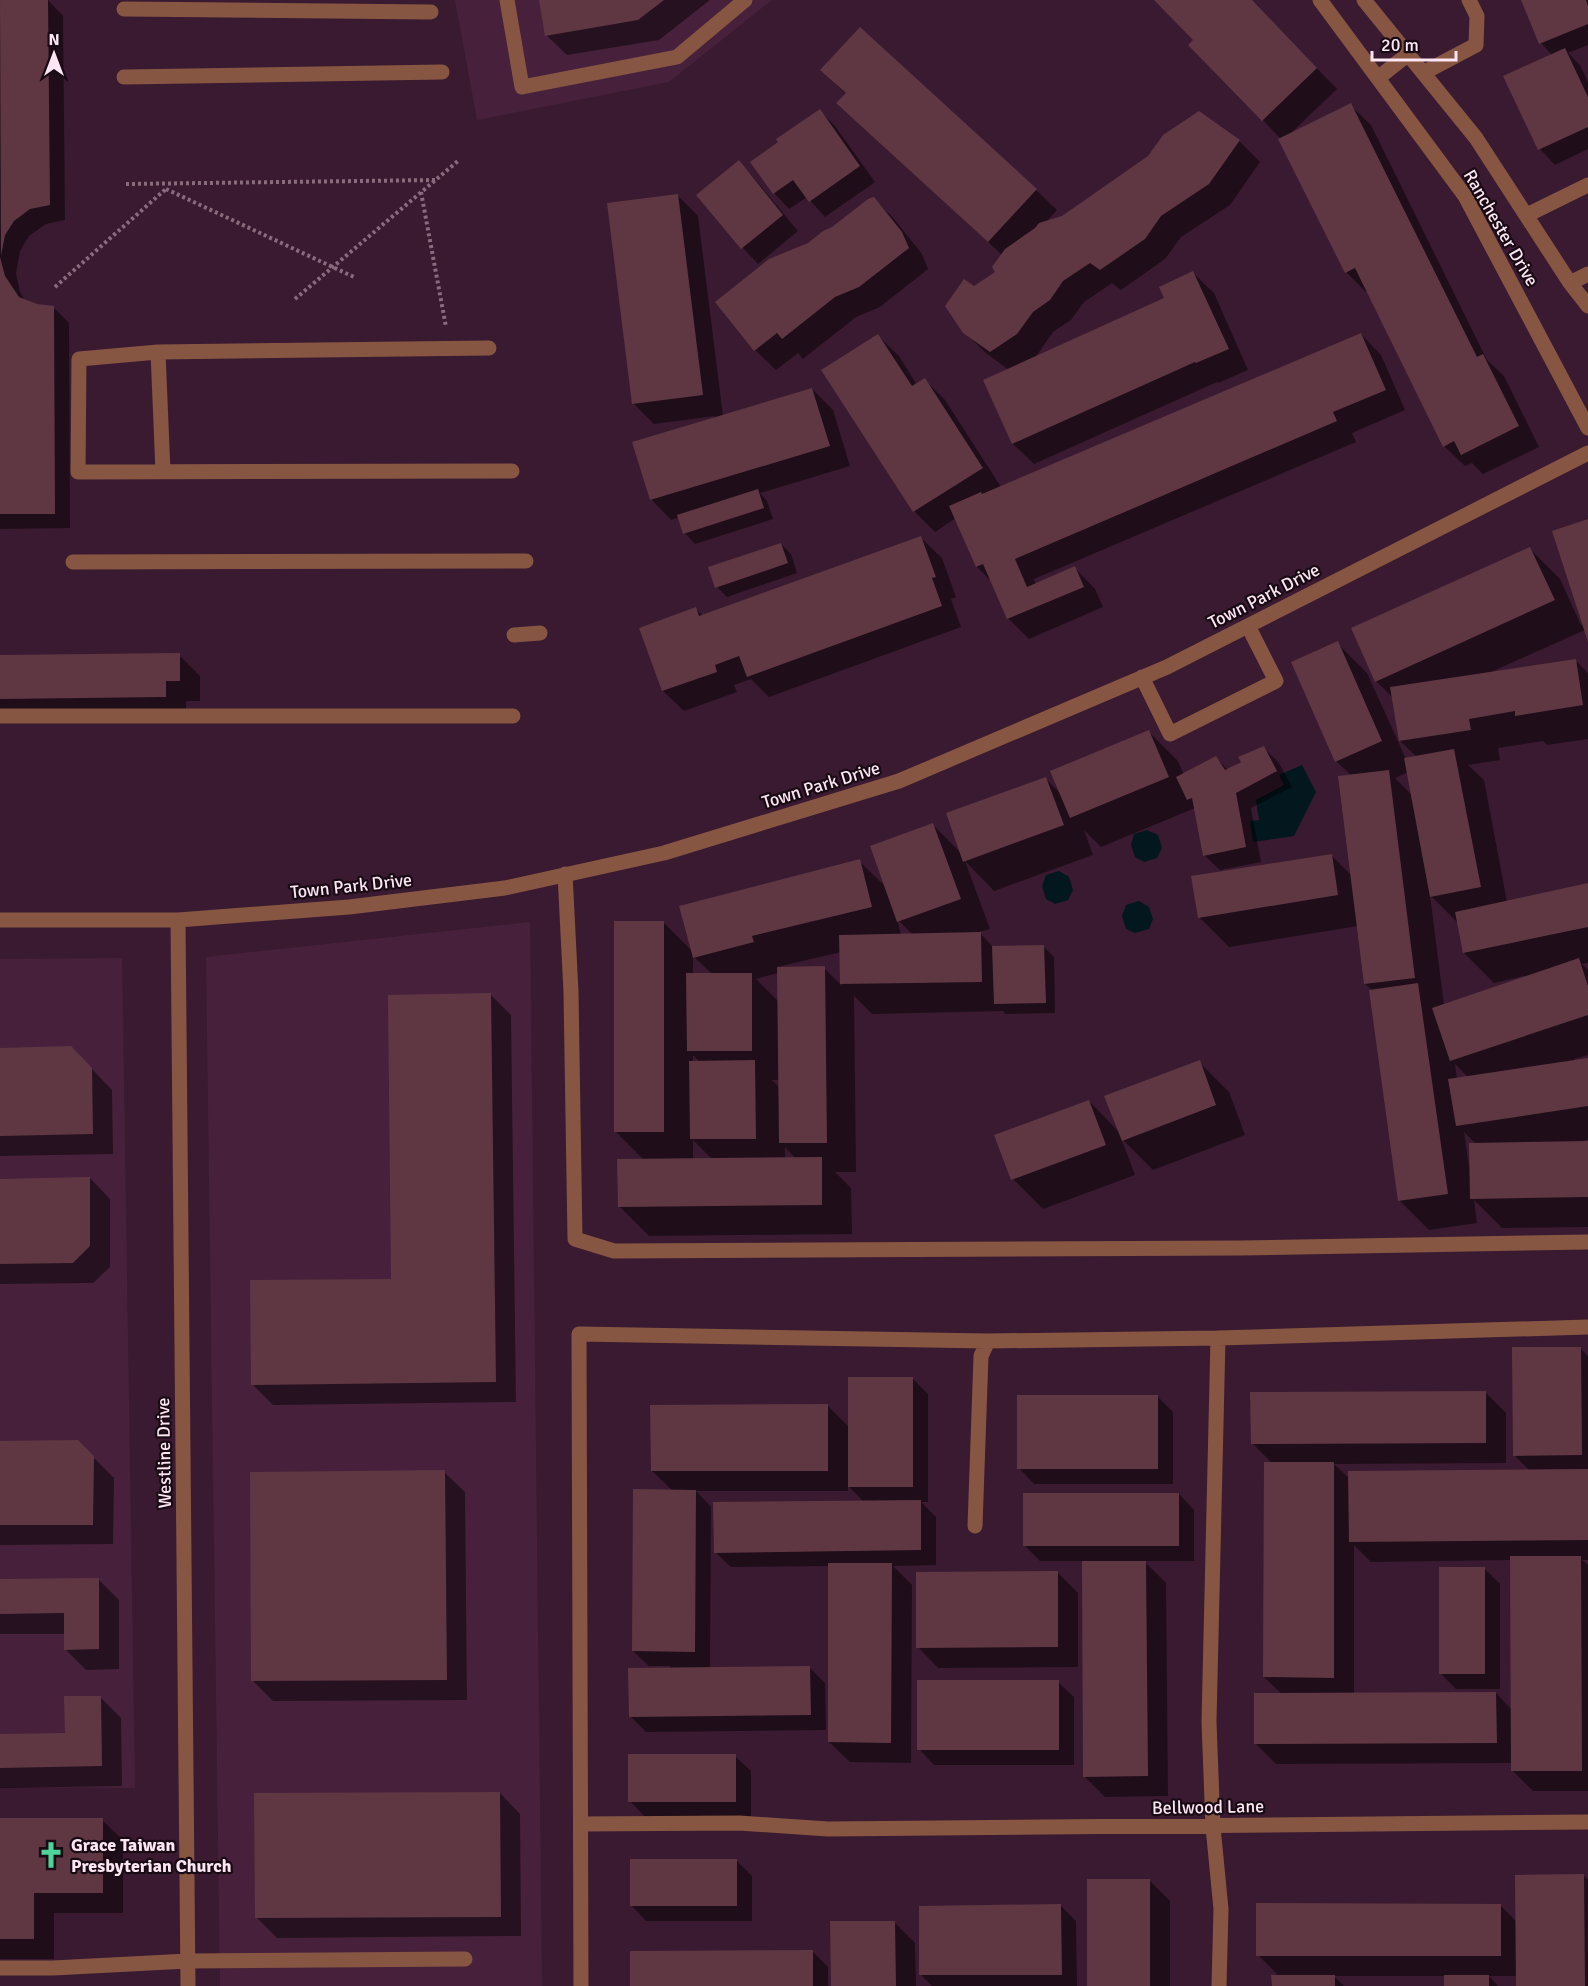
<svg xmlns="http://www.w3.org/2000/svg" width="1588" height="1986" font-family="Signika,sans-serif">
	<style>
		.built { fill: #47213b }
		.water { fill: #02171e }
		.shadow { fill: #0007; fill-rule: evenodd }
		.building { fill: #5f3743 }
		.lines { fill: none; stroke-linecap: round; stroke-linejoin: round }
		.path { stroke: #886c7e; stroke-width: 4; stroke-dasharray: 3 3; stroke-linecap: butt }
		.minor { stroke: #875643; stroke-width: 15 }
		.labels { text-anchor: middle; stroke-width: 4.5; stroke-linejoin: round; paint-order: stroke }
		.street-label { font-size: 18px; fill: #fce6f3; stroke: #190b14 }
		.poi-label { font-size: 18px; font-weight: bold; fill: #fce6f3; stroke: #190b14; text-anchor: start }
	</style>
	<rect width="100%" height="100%" fill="#3a1a30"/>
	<!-- built -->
	<path class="built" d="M455 0H772L669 82 477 120Z
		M530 922 542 1986H220L206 957Z
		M122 958 135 1788 0 1787V959Z"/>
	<!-- water -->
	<path class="water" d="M1302 765 1316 792 1294 836 1253 842 1250 821 1259 820 1256 800 1284 785 1279 775Z
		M1147 830 1158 835 1162 848 1157 858 1144 862 1135 857 1131 845 1134 834Z
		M1059 871 1069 877 1073 890 1068 900 1055 904 1046 899 1042 886 1046 875Z
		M1139 901 1149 907 1153 919 1149 929 1135 933 1126 929 1122 916 1126 905Z"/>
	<!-- shadow -->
	<path class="shadow" d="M0 0H48L63 16 65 220 46 224 29 236 20 251 16 273 20 292 25 301 37 306 53 307 69 323 70 528 0 529Z
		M540 0H710L659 40 567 55 546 35Z
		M1156 0H1250L1337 89 1291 133 1350 105 1371 125 1487 360 1504 376 1539 447 1483 474 1472 463 1465 466 1444 446 1368 291 1366 292 1346 272 1281 139 1263 120 1196 40Z
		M1523 0H1588V45L1568 53 1580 65 1588 82V149L1555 165 1540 149 1505 77 1552 55 1541 43Z
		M822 70 1036 190 1057 210 1045 223 1063 217 1149 157 1199 113 1239 141 1260 162 1230 205 1181 237 1165 259 1121 290 1112 283 1084 302 1071 320 1053 332 1035 358 1166 299 1193 273 1214 293 1248 370 1218 383 1217 382 1034 464 1013 444 985 381 1009 370 986 353 964 332 974 288 997 272 1002 255 838 103 846 94Z
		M820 111 835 126 875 182 825 217 807 197 789 209 774 193Z
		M738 162 754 178 798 231 758 264 743 248 699 195Z
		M677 195 698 216 723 416 812 389 833 410 850 466 760 493 767 501 773 519 695 544 685 533 680 517 671 520 651 499 715 416 654 424 633 403Z
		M874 199 894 219 922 254 928 269 880 307 856 317 803 359 798 353 776 370 755 350 809 244Z
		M1361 334 1381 355 1405 410 1352 433 1356 442 1034 579 1036 585 1075 568 1095 589 1103 607 1029 639 1008 618 992 582 977 567 956 518 935 532 914 511 878 336 899 356 917 385 925 380 945 400 1001 487Z
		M1588 521V639L1585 630 1491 672 1575 660 1588 673V739L1547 745 1543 741 1498 748 1500 760 1468 765 1484 780 1507 902 1588 885V963L1582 964 1588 970V1055L1574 1059 1575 1061 1588 1059V1140H1585V1142H1588V1227L1502 1228 1474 1200 1477 1223 1429 1230 1399 1200 1373 991 1365 984 1358 926 1229 947 1199 917 1331 855 1352 876V776L1336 761 1337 643 1367 673 1406 759 1417 757 1400 741 1393 698 1376 681 1530 549 1560 579 1581 625 1583 624ZM1408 772 1412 795 1395 778ZM1430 895 1458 923 1464 953 1494 983 1524 976 1525 978 1444 1005ZM1455 1064 1468 1077 1457 1079ZM1464 1132 1476 1144 1471 1166H1469Z
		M921 538 942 558 956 597 951 599 961 627 769 697 751 679 734 685 737 692 684 711 663 691 641 629 696 609 703 616Z
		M781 544 791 554 797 573 727 597 717 587Z
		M179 655 200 676V701H186V717L0 719V657Z
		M1149 732 1178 761 1184 775 1216 758 1228 770 1263 747 1279 763 1292 787 1251 808 1261 862 1220 870 1204 855 1195 808 1101 847 1084 830 1093 855 994 891 965 861 990 929 979 932 994 948 1043 946 1054 957 1055 1013 1005 1014 1003 1011 872 1014 854 996 856 1172H835L851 1188 852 1234 649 1236 619 1206 644 1160 615 1131 663 922 693 952 859 861 887 888 933 825 962 854 1046 779 1061 794ZM897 919 913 935H901ZM841 952 842 986 824 968 777 967ZM693 956 712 974H693ZM778 973V1001L756 979ZM693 1055 700 1062H693ZM772 1080H779V1087ZM693 1140 712 1159 693 1160ZM785 1147 796 1159H785Z
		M491 995 511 1015 516 1402 273 1405 252 1384 393 1280Z
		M0 1049 92 1069 112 1090 113 1154 0 1156Z
		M1199 1062 1229 1092 1245 1135 1153 1170 1121 1138 1135 1175 1043 1209 1013 1179 1089 1101 1120 1133Z
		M90 1178 110 1199V1267L93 1283 0 1284V1181Z
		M1580 1348 1588 1356V1560H1582L1588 1565V1791H1533L1513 1771V1763L1276 1764 1256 1744 1282 1694 1264 1677 1272 1463 1252 1443 1485 1392 1506 1413V1463L1334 1464 1350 1479 1530 1471 1514 1455ZM1354 1545 1371 1562 1511 1560 1512 1710 1496 1693 1354 1694Z
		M913 1379 928 1394V1502H921L936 1517V1565L893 1566 912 1585 911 1763 850 1762 829 1742 830 1566 731 1567 715 1552 864 1502 848 1486V1491H696L711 1507 710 1669 810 1668 825 1683 826 1730 646 1732 630 1716 670 1669V1666H649L633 1651 673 1491 652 1471 828 1406 849 1427Z
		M1158 1397 1173 1412V1484H1034L1019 1468Z
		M77 1441 114 1478 113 1544 0 1545V1442Z
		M444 1472 465 1492 467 1700 273 1701 253 1681Z
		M1179 1494 1194 1510V1561H1144L1166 1583 1168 1796 1105 1797 1084 1776 1083 1561H1040L1024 1545Z
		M1484 1568 1500 1584V1689H1456L1440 1673Z
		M1057 1572 1078 1593V1667L938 1668 918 1647Z
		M98 1579 119 1600V1669L86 1670 65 1649V1634H0V1580Z
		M1058 1682 1074 1697V1765H934L919 1749Z
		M100 1697 121 1718 122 1786 0 1788V1735H66Z
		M735 1756 751 1771V1817H645L630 1801Z
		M500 1793 520 1814 521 1936 277 1938 256 1917Z
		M0 1820H102L123 1840V1913H54V1959H0Z
		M736 1860 752 1876V1921H646L631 1905Z
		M1583 1875 1588 1880V1986H1518L1517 1976H1489L1498 1986H1446V1976H1334L1344 1986H1273L1279 1976 1258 1955 1500 1905 1517 1922Z
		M1149 1880 1170 1901V1986H1089Z
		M1061 1906 1076 1921 1077 1986H932L921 1975Z
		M895 1923 915 1943 916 1986H832Z
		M812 1951 828 1967V1986H632Z"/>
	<!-- building -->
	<path class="building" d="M0 0H48L50 205 30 209 14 221 5 235 1 256Z
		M539 0H664L638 20 545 36Z
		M1154 0H1252L1317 68 1262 121 1188 45 1193 40Z
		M1521 0H1586L1588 6V24L1539 44Z
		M860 27 1037 189 988 242 836 103 846 93 820 70Z
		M1565 48 1588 97V127L1538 150 1503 76Z
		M1351 103 1477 357 1483 354 1519 426 1461 455 1454 441 1443 447 1355 268 1345 273 1278 139Z
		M820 109 860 166 809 202 793 180 773 194 750 162 778 142 776 139Z
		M1199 111 1240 140 1209 184 1161 216 1145 239 1100 270 1090 263 1063 281 1050 300 1033 312 1017 334 990 352 963 333 945 306 964 279 974 286 995 272 992 267 1005 249 1035 228 1039 223 1062 216 1148 156 1163 135Z
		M739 160 783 215 741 249 696 195Z
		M678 194 703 395 632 404 607 203Z
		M874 197 902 232 909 248 859 287 835 297 782 339 777 333 754 351 715 302 769 259 808 243 823 231 832 227 868 199Z
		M0 257 5 276 19 297 37 304 54 306 55 514H0Z
		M1193 271 1229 349 1196 363 1195 362 1012 444 983 380 1164 298 1159 287Z
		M1361 333 1386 390 1333 412 1337 421 1015 559 1027 587 1075 566 1084 587 1007 619 983 564 976 567 949 506 981 492 982 494Z
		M878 334 912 386 925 378 983 468 913 512 821 370Z
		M812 388 830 446 650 500 632 442Z
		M758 489 764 508 683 534 677 515Z
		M1588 519V642L1552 531Z
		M921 536 936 577 932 578 942 606 747 677 739 656 715 665 717 672 662 691 639 628 696 607 699 616Z
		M781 543 788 563 715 588 708 567Z
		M1530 547 1555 600 1375 682 1351 628Z
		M1338 641 1382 741 1335 762 1291 662Z
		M180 653V681H166V697L0 699V655Z
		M1576 659 1583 705 1515 716V711L1469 719 1471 730 1399 741 1390 687Z
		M1149 730 1169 777 1070 818 1050 771Z
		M1264 746 1277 771 1236 793 1246 847 1203 856 1192 798 1187 800 1176 777 1216 756 1225 770 1241 762 1238 757Z
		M1454 749 1481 887 1430 897 1404 758Z
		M1389 770 1415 978 1364 984 1338 776Z
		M1046 777 1064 825 963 862 946 813Z
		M933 823 961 899 897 922 870 846Z
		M1332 854 1338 895 1198 918 1191 876Z
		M860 859 872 907 752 936 754 942 693 958 679 906Z
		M1588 883V927L1463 953 1455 912Z
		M614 921H664V1132H614Z
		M981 932 982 982 840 984 839 935Z
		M1044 945 1046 1003 994 1004 992 946Z
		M1579 958 1588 986V1015L1450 1061 1432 1008Z
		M825 966 827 1143H779L777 967Z
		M686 973H752V1051H687Z
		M1418 983 1448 1194 1398 1201 1369 990Z
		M491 993 496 1382 251 1385 250 1280 391 1279 388 995Z
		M71 1046 92 1068 93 1134 0 1136V1048Z
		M1588 1058V1106L1456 1126 1448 1079Z
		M755 1060 756 1139H690L689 1061Z
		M1200 1060 1216 1105 1122 1141 1104 1096Z
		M1089 1100 1106 1145 1011 1180 994 1135Z
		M1588 1141V1197L1470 1199 1469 1143Z
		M822 1157V1205L618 1207 617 1159Z
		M90 1177V1246L73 1263 0 1264V1179Z
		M1512 1347H1581L1582 1455 1513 1456Z
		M848 1377H913V1487H848Z
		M1486 1391V1443L1251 1444 1250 1392Z
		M1017 1395H1158V1469H1017Z
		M828 1404V1471H651L650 1405Z
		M78 1440 94 1456 93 1525H0V1441Z
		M1264 1462H1334V1678L1263 1677Z
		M1588 1469V1540L1349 1542 1348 1471Z
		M445 1470 447 1680 251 1681 250 1472Z
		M633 1489 696 1490 695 1652 632 1651Z
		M1023 1493H1179V1546H1023Z
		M921 1500V1550L714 1553 713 1502Z
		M1510 1556H1581L1582 1771H1511Z
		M1082 1561H1146L1148 1776 1083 1777Z
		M828 1563H892L891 1743 828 1742Z
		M1439 1567H1485V1674H1439Z
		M1058 1571V1647L916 1648V1572Z
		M99 1578V1649L64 1650V1613L0 1614V1579Z
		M810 1666 811 1715 629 1717 628 1668Z
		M917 1680H1059V1750H917Z
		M1496 1692 1497 1743 1254 1744V1693Z
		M64 1696H101L102 1766 0 1768V1734L65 1733Z
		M628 1754H736V1802H628Z
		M500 1792 501 1917 255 1918 254 1793Z
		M0 1818H103V1893H34V1939H0Z
		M630 1859H737V1906H630Z
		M1584 1874 1585 1986H1516L1515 1875Z
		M1087 1879H1150V1986H1087Z
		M1256 1903 1501 1904V1956H1256Z
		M1061 1904 1062 1975H919V1906Z
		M830 1921H895L896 1986H831Z
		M813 1950V1986H630V1951Z
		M1271 1975H1335V1986H1272Z
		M1444 1975H1489V1986H1444Z"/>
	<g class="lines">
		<!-- path -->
		<path class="path" d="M126 184 436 180
			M166 189 354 277
			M421 192 446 327
			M55 287 167 188
			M295 299 458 161"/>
		<!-- minor -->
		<path class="minor" d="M507 0 522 87 677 57 745 0
			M1320 0 1465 196 1588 428
			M1364 0 1476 138 1570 283 1588 306
			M124 9 431 12
			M1423 73 1476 45 1477 16 1469 0
			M124 77 442 72
			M1378 78 1407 55
			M1527 215 1588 185
			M1570 283 1588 274
			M489 348 158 352 79 359 78 472 512 471
			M158 352 163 472
			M73 562 526 561
			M514 635 540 633
			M1142 677 1170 734 1276 681 1248 626
			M0 716H513
			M565 874 571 992 575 1239 614 1251 1241 1248 1588 1242
			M0 920H178L349 907 505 888 664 853 899 781 1167 667 1588 453
			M178 920 188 1986
			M975 1526 981 1356 988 1341 1218 1338
			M581 1824 739 1823 828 1829 1588 1822
			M0 1968H53L188 1961 465 1959
			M581 1986 579 1334 988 1341
			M1219 1986 1221 1909 1213 1827 1209 1722 1218 1338 1588 1327"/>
	</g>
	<!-- icons -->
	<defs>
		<symbol id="church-bare" viewBox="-9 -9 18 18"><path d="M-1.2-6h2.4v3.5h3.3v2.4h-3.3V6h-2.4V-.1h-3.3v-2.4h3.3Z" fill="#4ed39a" stroke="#190b14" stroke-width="2.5" paint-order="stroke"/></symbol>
	</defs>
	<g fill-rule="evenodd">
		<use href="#church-bare" x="32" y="1836" width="38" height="38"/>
	</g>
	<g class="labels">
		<!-- street labels -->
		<g class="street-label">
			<text transform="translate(1501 228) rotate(60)" y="6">Ranchester Drive</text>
			<text transform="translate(1264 596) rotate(-27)" y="6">Town Park Drive</text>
			<text transform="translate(821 785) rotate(-17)" y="6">Town Park Drive</text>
			<text transform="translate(351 886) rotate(-6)" y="6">Town Park Drive</text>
			<text transform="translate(164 1453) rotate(-91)" y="6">Westline Drive</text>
			<text transform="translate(1208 1807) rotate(-1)" y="6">Bellwood Lane</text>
		</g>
		<!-- poi labels -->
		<g class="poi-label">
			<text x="71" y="1851">Grace Taiwan<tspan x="71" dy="21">Presbyterian Church</tspan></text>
		</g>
	</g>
	<!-- north arrow -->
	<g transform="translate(54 54)" stroke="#190b14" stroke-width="4.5" paint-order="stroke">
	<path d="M0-4.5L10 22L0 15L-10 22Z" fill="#fce6f3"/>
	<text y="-9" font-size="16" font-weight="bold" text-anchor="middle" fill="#fce6f3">N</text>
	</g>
	<!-- scale -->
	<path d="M1372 51v9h84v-9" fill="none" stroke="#fce6f3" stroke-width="3"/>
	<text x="1381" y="51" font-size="18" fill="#fce6f3" stroke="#190b14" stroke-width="4.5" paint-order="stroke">20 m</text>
</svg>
